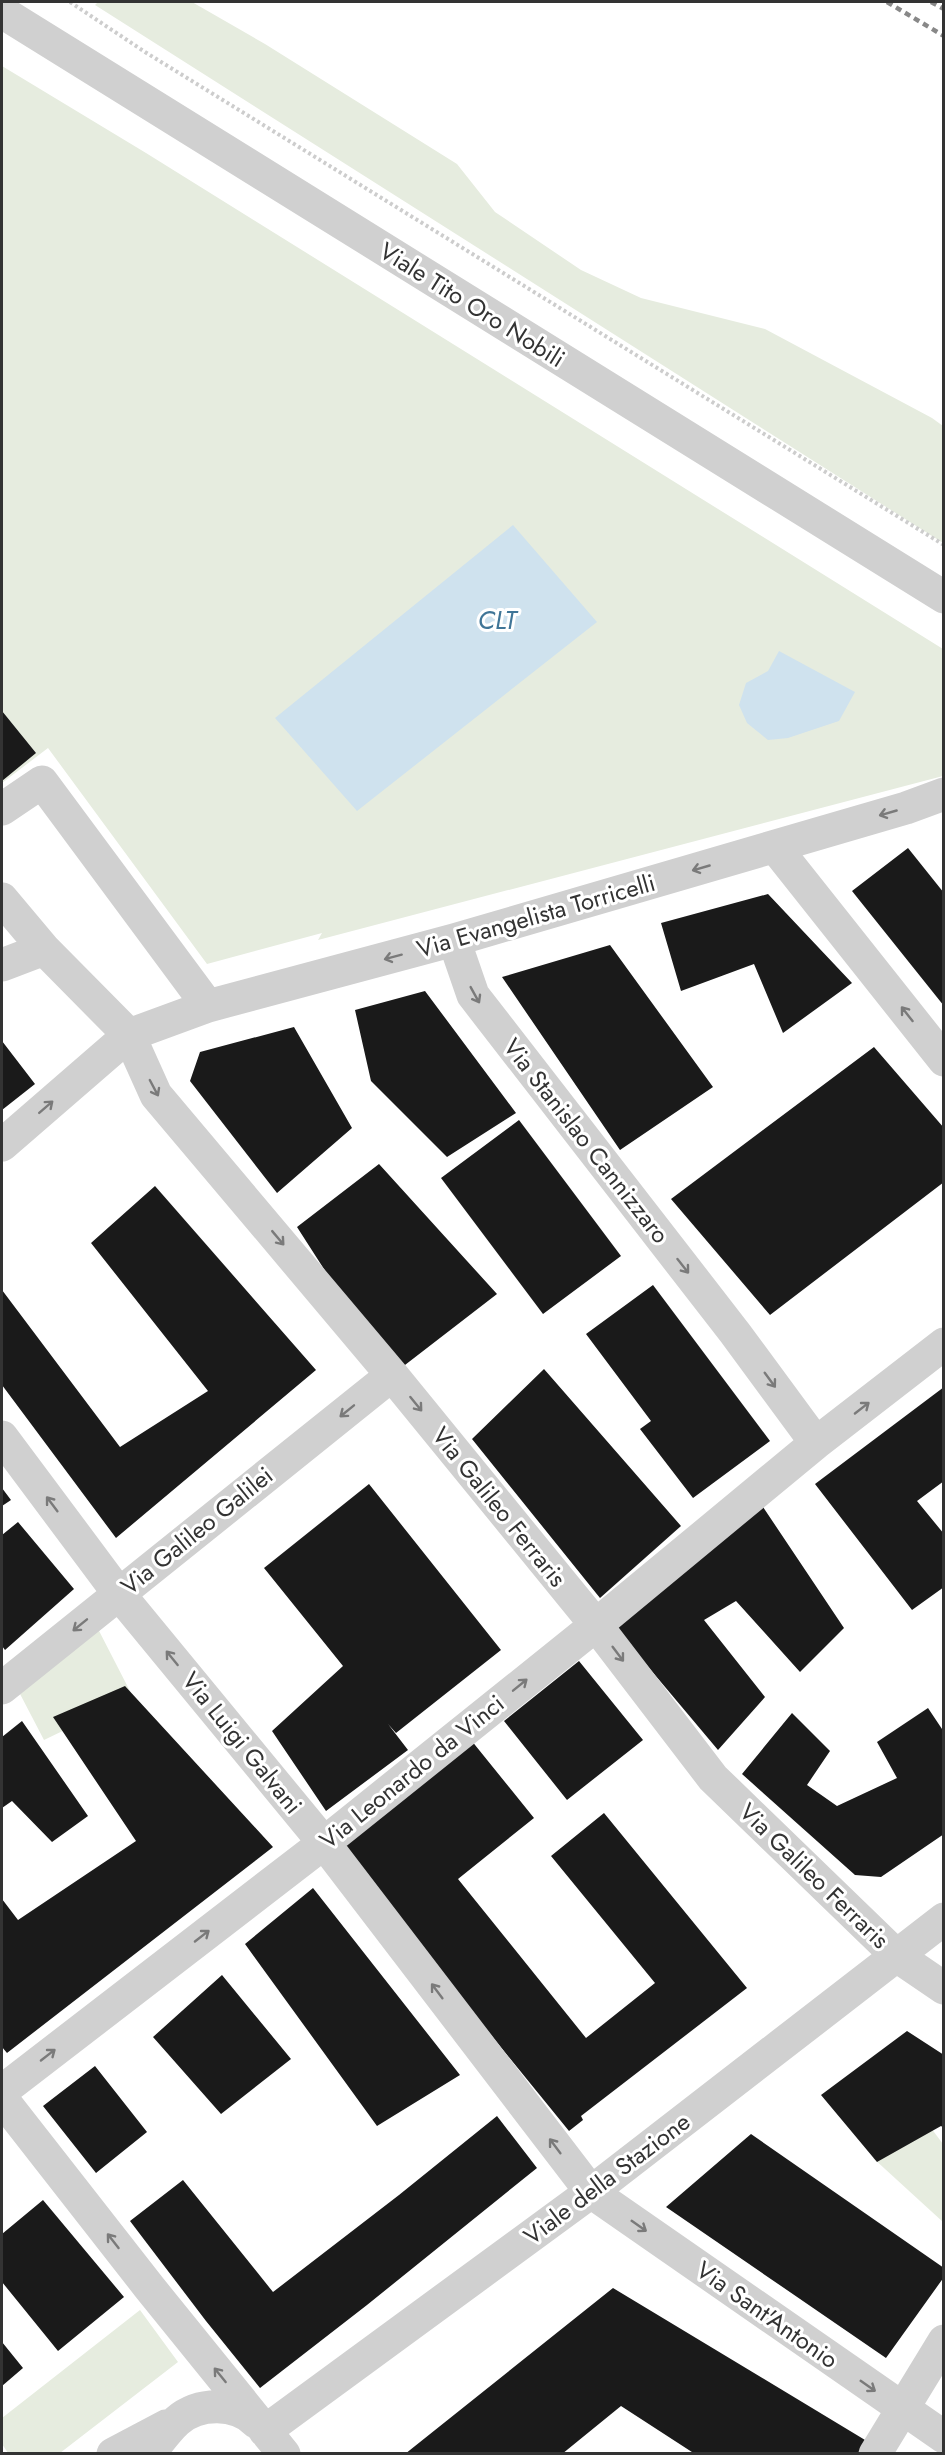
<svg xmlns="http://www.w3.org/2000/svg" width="945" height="2455" font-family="Jost,sans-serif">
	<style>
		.green { fill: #e6ecdf }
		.water { fill: #cfe2ee }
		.building { fill: #1a1a1a }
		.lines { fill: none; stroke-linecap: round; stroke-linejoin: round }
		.path { stroke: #cdcdcd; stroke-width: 4; stroke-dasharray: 3 3; stroke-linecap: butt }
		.minor { stroke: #d0d0d0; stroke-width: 33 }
		.rail { stroke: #888; stroke-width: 4.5; stroke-dasharray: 6 4.5; stroke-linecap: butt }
		.oneway { stroke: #7a7a7a }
		.labels { text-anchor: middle; stroke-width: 6; stroke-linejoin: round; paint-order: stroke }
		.street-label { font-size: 24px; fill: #333; stroke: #fff }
		.water-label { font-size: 26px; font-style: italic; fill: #3f7597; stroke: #fff }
	</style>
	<rect width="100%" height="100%" fill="#fff"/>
	<!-- green -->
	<path class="green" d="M98 2H192L265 44 457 164 495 212 581 270 641 298 765 329 932 418 943 426V543L95 5Z
		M2 66 146 153 943 649V776L318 940 322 933 207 964 48 748 2 783Z
		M96 1625 133 1697 44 1740 19 1692Z
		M931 2128 943 2144V2222L873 2158Z
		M140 2310 178 2362 60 2453H8L2 2444V2418Z"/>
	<!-- water -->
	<path class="water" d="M513 525 597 622 357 811 275 718Z
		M779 651 855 692 839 721 788 738 768 740 747 723 739 705 746 683 768 671Z"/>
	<!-- building -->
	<path class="building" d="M2 711 36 753 2 781Z
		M908 848 944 893V1006L852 891Z
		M768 894 852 983 783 1033 754 964 681 991 661 923Z
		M610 945 713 1087 620 1150 502 977Z
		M425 991 516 1113 447 1157 371 1081 355 1010Z
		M294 1027 352 1128 277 1193 190 1081 200 1052Z
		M2 1041 35 1084 2 1110Z
		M874 1047 944 1128V1182L770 1315 671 1199Z
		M519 1120 621 1256 543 1314 441 1178Z
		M379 1164 497 1294 392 1375 297 1227Z
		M155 1186 316 1370 116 1538 2 1385V1290L120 1447 208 1391 91 1243Z
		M653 1285 770 1441 693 1498 640 1429 651 1421 586 1334Z
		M544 1369 681 1526 600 1598 472 1439Z
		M944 1387V1481L917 1501 944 1534V1587L912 1610 815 1484Z
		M369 1484 501 1650 396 1733 388 1724 408 1750 326 1811 272 1731 343 1666 264 1568Z
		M2 1488 11 1500 2 1506Z
		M763 1507 844 1628 800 1672 736 1601 704 1620 765 1697 718 1750 613 1625Z
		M18 1522 74 1589 5 1650 2 1646V1535Z
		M579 1661 643 1740 567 1800 504 1721Z
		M125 1686 273 1847 7 2053 2 2047V1899L18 1920 136 1841 53 1717Z
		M928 1708 944 1732V1834L881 1877 855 1875 742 1774 792 1713 830 1751 807 1785 837 1806 897 1778 877 1742Z
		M22 1721 88 1816 52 1842 12 1801 2 1808V1737Z
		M471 1740 534 1818 458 1879 586 2038 655 1983 551 1856 604 1813 747 1988 581 2116 583 2120 569 2131 338 1847Z
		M313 1888 460 2075 377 2126 245 1944Z
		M222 1975 291 2059 221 2114 153 2037Z
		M907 2031 944 2055V2128L941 2126 877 2162 821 2095Z
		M95 2066 147 2132 96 2173 43 2106Z
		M497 2116 537 2168 367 2305 260 2388 206 2321 130 2221 183 2180 273 2292 399 2195Z
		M751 2134 944 2268V2277L886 2358 666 2207Z
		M43 2200 124 2297 58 2351 2 2282V2234Z
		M613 2288 870 2443 864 2454H695L621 2406 562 2454H405Z
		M2 2342 23 2368 2 2386Z"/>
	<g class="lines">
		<!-- path -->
		<path class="path" d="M70 2 145 52 944 545"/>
		<!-- minor -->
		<path class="minor" d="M2 12 944 597
			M2 809 42 782 208 1006
			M775 847 944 1060
			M2 899 44 949 129 1035 156 1095 392 1375 596 1625 713 1778 897 1956 944 1988
			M454 940 473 995 735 1333 816 1443
			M2 965 44 949
			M2 1145 129 1035 208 1006 454 940 906 808 944 794
			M2 1437 119 1594 324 1843 591 2192 944 2437
			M2 1688 392 1375
			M2 2091 324 1843 596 1625 816 1443 944 1344
			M2 2099 149 2287 284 2454
			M265 2431 591 2192 944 1919
			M113 2454 166 2426
			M149 2454C158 2443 167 2430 177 2421 199 2402 236 2402 256 2422
			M875 2454 944 2341"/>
		<!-- rail -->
		<path class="rail" d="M887 2 944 36
			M931 2 944 9"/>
	</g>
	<!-- one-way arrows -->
	<defs><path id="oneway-shaft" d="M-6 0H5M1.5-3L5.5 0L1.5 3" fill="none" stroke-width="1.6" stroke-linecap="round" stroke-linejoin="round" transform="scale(1.5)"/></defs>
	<g class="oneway">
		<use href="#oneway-shaft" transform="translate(888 813) rotate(164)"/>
		<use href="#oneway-shaft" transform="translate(701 868) rotate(164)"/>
		<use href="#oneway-shaft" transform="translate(393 957) rotate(165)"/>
		<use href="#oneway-shaft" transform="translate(475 995) rotate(61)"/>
		<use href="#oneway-shaft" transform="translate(907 1014) rotate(-128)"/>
		<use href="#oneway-shaft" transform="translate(154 1088) rotate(62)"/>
		<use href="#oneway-shaft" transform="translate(46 1107) rotate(-41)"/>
		<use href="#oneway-shaft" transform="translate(278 1238) rotate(50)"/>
		<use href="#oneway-shaft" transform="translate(683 1266) rotate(52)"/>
		<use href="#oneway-shaft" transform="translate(770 1380) rotate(54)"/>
		<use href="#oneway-shaft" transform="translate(416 1404) rotate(51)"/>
		<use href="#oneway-shaft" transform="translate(862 1408) rotate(-38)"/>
		<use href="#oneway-shaft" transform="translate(347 1411) rotate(141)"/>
		<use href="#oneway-shaft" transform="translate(52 1504) rotate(-127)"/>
		<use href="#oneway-shaft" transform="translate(80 1625) rotate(141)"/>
		<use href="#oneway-shaft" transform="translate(618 1654) rotate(53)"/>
		<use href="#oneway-shaft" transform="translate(172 1658) rotate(-129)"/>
		<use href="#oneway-shaft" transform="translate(520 1685) rotate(-39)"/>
		<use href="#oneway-shaft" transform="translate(202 1936) rotate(-38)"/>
		<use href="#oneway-shaft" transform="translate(437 1991) rotate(-127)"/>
		<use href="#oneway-shaft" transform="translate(48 2055) rotate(-38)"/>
		<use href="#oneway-shaft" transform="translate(555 2146) rotate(-127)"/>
		<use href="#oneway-shaft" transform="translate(639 2226) rotate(35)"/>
		<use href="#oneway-shaft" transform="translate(113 2241) rotate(-128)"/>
		<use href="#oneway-shaft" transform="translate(220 2375) rotate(-129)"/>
		<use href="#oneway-shaft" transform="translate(868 2386) rotate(35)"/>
	</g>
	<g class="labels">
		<!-- street labels -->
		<g class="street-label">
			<text transform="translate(472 305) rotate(32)" y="8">Viale Tito Oro Nobili</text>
			<text transform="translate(536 916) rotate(-16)" y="8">Via Evangelista Torricelli</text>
			<text transform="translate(586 1141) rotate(52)" y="8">Via Stanislao Cannizzaro</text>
			<text transform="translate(499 1507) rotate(51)" y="8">Via Galileo Ferraris</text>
			<text transform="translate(197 1531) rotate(-39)" y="8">Via Galileo Galilei</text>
			<text transform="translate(242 1743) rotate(51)" y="8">Via Luigi Galvani</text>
			<text transform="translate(412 1772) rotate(-39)" y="8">Via Leonardo da Vinci</text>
			<text transform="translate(814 1876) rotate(44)" y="8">Via Galileo Ferraris</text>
			<text transform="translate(607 2179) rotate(-37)" y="8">Viale della Stazione</text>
			<text transform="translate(767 2315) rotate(35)" y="8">Via Sant'Antonio</text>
		</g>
		<!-- water labels -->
		<g class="water-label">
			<text x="497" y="629">CLT</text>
		</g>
	</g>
	<!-- border -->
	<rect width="945" height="2455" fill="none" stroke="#333333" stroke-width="6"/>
</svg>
